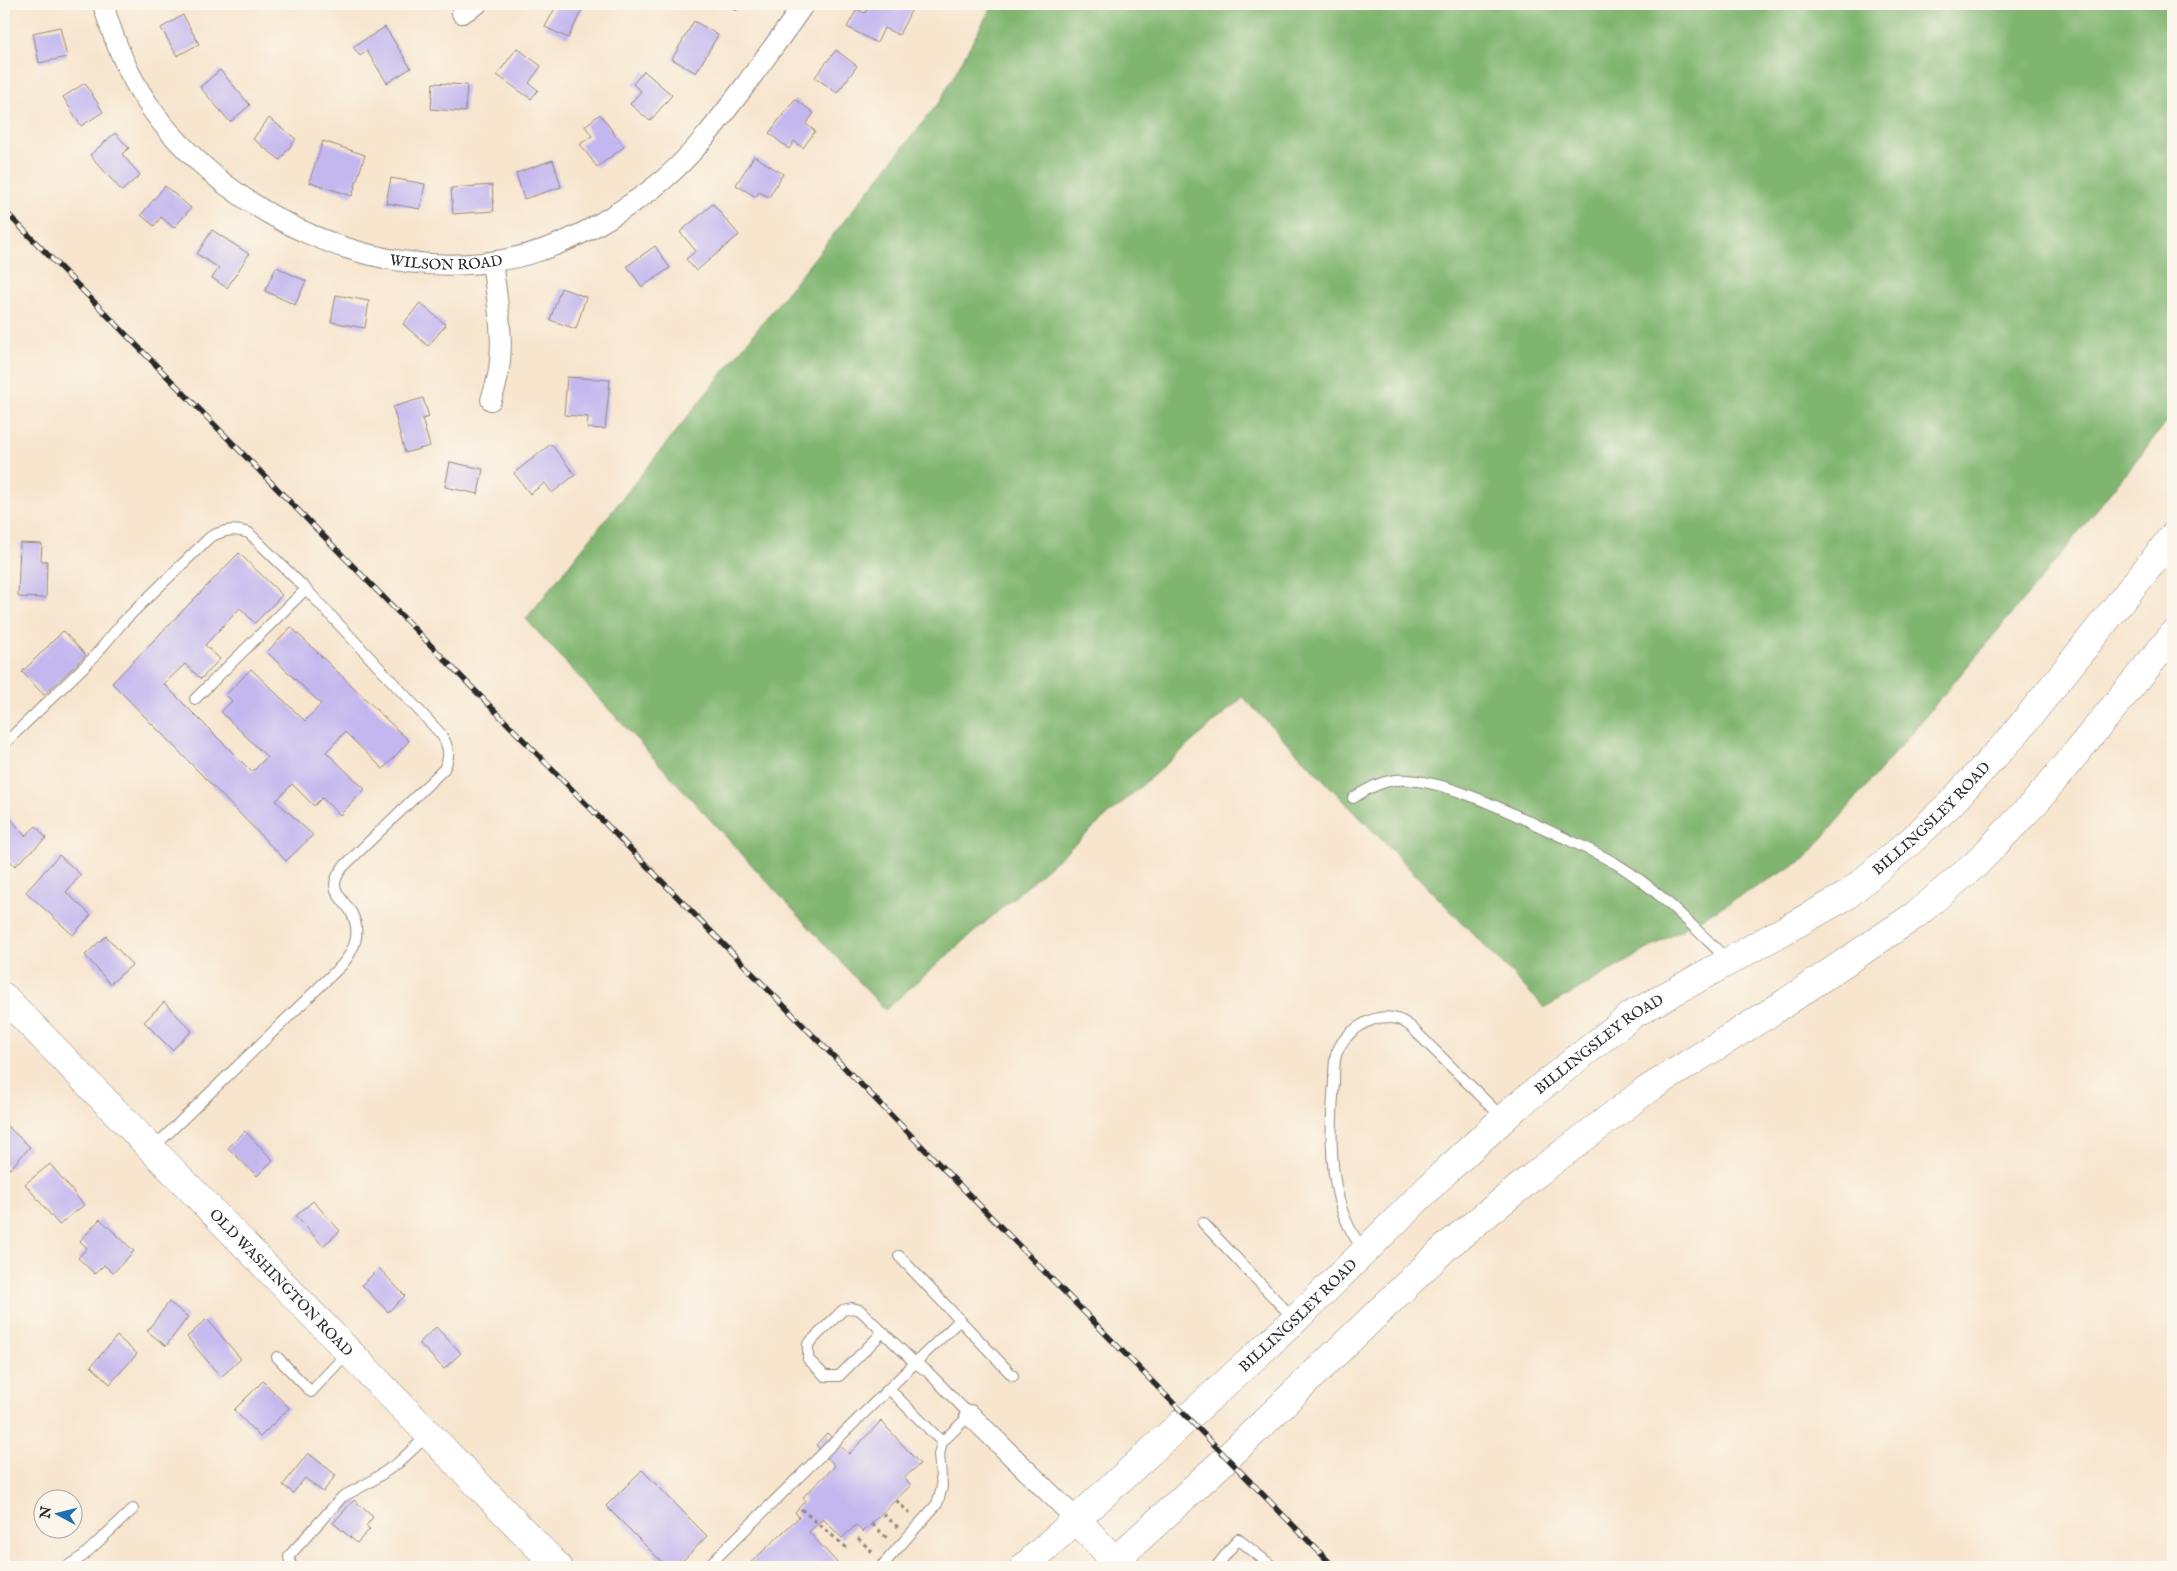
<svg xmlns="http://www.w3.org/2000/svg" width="2177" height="1571" font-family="'IM FELL English',serif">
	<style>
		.forest { fill: #80b570; stroke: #56704e }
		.building { fill: #c4b7ef }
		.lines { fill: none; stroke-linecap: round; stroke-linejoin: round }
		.service-casing { stroke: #91887c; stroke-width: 12 }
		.minor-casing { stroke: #91887c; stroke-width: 22 }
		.secondary-casing { stroke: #91887c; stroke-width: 29 }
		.path { stroke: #91887c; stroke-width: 3; stroke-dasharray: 4 4; stroke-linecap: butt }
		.service { stroke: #fff; stroke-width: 10 }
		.minor { stroke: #fff; stroke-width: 20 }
		.secondary { stroke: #fff; stroke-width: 28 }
		.rail-casing { stroke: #2b2b2b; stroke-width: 5.5 }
		.rail { stroke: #fbf7ec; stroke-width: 4; stroke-dasharray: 11; stroke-linecap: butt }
		.labels { text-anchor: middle; stroke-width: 4.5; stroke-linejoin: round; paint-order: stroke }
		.street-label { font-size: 15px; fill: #2b2b2b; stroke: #fbf7ec }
	</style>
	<rect width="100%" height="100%" fill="#fbf7ec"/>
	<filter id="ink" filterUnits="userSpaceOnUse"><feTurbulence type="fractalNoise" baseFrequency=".02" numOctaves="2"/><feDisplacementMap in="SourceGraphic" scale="10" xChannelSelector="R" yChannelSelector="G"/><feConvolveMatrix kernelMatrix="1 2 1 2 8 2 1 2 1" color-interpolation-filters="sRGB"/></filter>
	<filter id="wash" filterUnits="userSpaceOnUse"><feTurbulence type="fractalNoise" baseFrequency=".0096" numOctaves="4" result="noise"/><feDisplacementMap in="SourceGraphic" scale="20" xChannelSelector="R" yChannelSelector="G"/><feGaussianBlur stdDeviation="1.12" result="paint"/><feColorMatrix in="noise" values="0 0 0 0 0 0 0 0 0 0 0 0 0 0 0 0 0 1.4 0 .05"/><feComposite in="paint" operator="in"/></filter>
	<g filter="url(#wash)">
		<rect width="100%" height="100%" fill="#f7e5ce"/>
		<!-- forest -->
		<path class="forest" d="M993 4H2173V414L2046 573 1805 859 1545 1008 1243 697 885 1010 526 619 940 101Z"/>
		<g id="blocks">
			<!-- building -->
			<path class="building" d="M371 4H385L383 9Z
				M557 4H574L583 8 568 38 545 27Z
				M727 4H741L736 11Z
				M870 4H902L912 9 899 35 884 28 877 43 847 27 857 9 865 13Z
				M183 15 199 44 177 56 161 28Z
				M694 21 718 35 696 73 672 59Z
				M60 27 67 57 39 63 33 33Z
				M385 27 411 68 387 83 367 51 360 56 353 47Z
				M517 48 541 66 529 83 538 90 531 99 497 75Z
				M836 50 857 66 837 93 815 77Z
				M220 70 250 105 230 122 200 87Z
				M644 71 672 95 650 121 630 104 641 91 633 84Z
				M85 83 103 112 81 126 63 97Z
				M433 83 467 85 465 112 431 109Z
				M795 99 814 113 806 124 815 131 803 148 794 141 789 149 769 133Z
				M600 114 624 147 597 167 580 144 592 136 585 126Z
				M269 118 296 139 280 160 253 139Z
				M115 133 129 148 122 154 140 175 122 191 90 155Z
				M323 141 365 155 352 196 309 182Z
				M754 156 783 174 769 197 759 192 756 197 736 185Z
				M553 160 561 187 524 199 516 173Z
				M391 178 425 184 420 209 386 203Z
				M492 185 494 211 453 214 451 188Z
				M165 186 191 208 174 228 161 217 154 226 141 215Z
				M713 204 739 235 696 271 686 259 696 251 680 232Z
				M212 230 249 254 227 288 212 278 219 268 197 254Z
				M655 246 670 268 642 287 627 266Z
				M276 267 306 281 295 305 265 291Z
				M561 288 586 297 576 329 550 320Z
				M336 295 369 301 365 328 331 322Z
				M420 303 446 325 428 346 403 324Z
				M567 377 610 380 605 429 587 428 588 417 564 415Z
				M423 398 429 417 422 419 430 446 405 453 393 407Z
				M551 444 575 475 552 493 545 483 530 494 514 473Z
				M450 462 483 469 478 494 445 487Z
				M20 543 42 544 41 561H47L46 598 18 597Z
				M239 553 282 595 255 623 240 608 205 645 220 659 201 679 185 664 164 684 252 772 267 757 221 712 232 701 226 695 251 669 305 721 321 704 267 652 291 627 409 741 383 769 345 732 326 752 365 789 340 815 322 798 314 806 292 784 276 801 313 835 286 861 112 683Z
				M63 631 86 655 44 695 22 672Z
				M10 818 25 836 36 826 46 838 15 866 4 854V824Z
				M59 855 81 875 66 892 91 915 73 935 26 892Z
				M106 936 132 965 110 984 85 955Z
				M164 1002 192 1031 172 1050 144 1022Z
				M4 1123 30 1147 10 1169 4 1163Z
				M245 1131 273 1160 257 1176 228 1148Z
				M50 1164 84 1205 59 1225 25 1184Z
				M313 1201 340 1231 323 1246 296 1216Z
				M100 1219 134 1251 113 1273 104 1265 95 1274 78 1258 87 1248 80 1241Z
				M379 1268 405 1296 388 1312 362 1285Z
				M169 1302 188 1317 166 1346 147 1331Z
				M207 1319 241 1359 221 1377 187 1337Z
				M436 1327 461 1353 444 1369 419 1343Z
				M117 1336 137 1354 110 1384 91 1366Z
				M263 1381 289 1408 260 1437 234 1410Z
				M881 1421 920 1464 904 1478 911 1485 863 1532 856 1525 842 1538 823 1519 809 1532 841 1567H746L799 1517 795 1512 805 1501 803 1497 835 1466 816 1445 827 1433 849 1454Z
				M308 1453 336 1475 323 1492 305 1478 293 1493 283 1485Z
				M642 1470 707 1536 677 1567H667L606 1506Z
				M354 1500 373 1517 366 1526 370 1529 357 1543 333 1523Z"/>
		</g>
	</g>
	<g filter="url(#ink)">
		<use href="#blocks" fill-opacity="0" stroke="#91887c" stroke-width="1"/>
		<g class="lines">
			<defs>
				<path id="service" d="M4 744 92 659 123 622 210 537C224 530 234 528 249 533L306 589
					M1353 798C1366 790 1379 782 1395 780 1443 777 1513 814 1556 834 1577 844 1598 853 1618 865 1658 889 1693 927 1727 959
					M153 1148 342 965C355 949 362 932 351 912 346 903 336 896 335 885 335 878 339 872 343 867L444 769C451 756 449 745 440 733L306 589 195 699
					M1203 1223 1294 1319
					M1364 1251C1352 1234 1344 1220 1339 1200 1329 1162 1331 1120 1334 1082 1334 1073 1334 1063 1336 1055 1343 1033 1373 1011 1397 1019 1401 1020 1406 1023 1410 1026L1503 1118
					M899 1256 1013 1376
					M883 1332 839 1376H825L808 1359V1344L843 1310 852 1308 860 1310 915 1363 960 1320
					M277 1357 311 1392 348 1352
					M889 1389 942 1442
					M66 1567 83 1556 133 1509
					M291 1567 289 1556 342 1497 370 1482 398 1463 429 1434
					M707 1567 915 1363 927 1371 970 1415 942 1442 939 1455 942 1487 937 1504 881 1567
					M1216 1567 1238 1539 1273 1567"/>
				<g id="minor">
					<path id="s1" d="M103 4C113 38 126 71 146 101 167 134 196 161 226 185 336 268 481 296 604 221 624 209 644 196 662 181 694 154 719 120 744 87 764 59 785 32 804 4"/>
					<path d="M462 13 477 4"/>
					<path d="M491 400C509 355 498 309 492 262"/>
					<path d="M970 1415 1076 1519"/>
				</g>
				<g id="secondary">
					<path id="s2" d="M4 997 558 1567"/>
					<path d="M1076 1519 1115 1561"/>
					<path id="s3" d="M1024 1567 1295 1320 1443 1174 1516 1107 1632 1015 1846 896 1912 840 1950 804 2014 735 2173 536"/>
					<path d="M1108 1567 1227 1458 1446 1247 1536 1174 1645 1091 1779 1007 1914 916 1976 864 2039 798 2173 635"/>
				</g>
			</defs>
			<!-- service casing -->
			<use href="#service" class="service-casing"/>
			<!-- minor casing -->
			<use href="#minor" class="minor-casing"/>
			<!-- secondary casing -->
			<use href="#secondary" class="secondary-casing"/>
			<!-- path -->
			<path class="path" d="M896 1500 910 1514
				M801 1509 847 1548
				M883 1514 899 1528
				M872 1524 888 1539
				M858 1538 875 1555"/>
			<!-- service -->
			<use href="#service" class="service"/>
			<!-- minor -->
			<use href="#minor" class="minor"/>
			<!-- secondary -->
			<use href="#secondary" class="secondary"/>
			<defs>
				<path id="rail" d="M4 210 1334 1567"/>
			</defs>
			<!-- rail casing -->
			<use href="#rail" class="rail-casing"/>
			<!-- rail -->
			<use href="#rail" class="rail"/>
		</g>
	</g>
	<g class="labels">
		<!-- street labels -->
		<g class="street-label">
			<text dy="5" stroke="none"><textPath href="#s1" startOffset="461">WILSON ROAD</textPath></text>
			<text dy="5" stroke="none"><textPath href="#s3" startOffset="1182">BILLINGSLEY ROAD</textPath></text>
			<text dy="5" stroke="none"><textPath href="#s3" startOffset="778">BILLINGSLEY ROAD</textPath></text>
			<text dy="5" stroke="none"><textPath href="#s2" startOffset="398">OLD WASHINGTON ROAD</textPath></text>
			<text dy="5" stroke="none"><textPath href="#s3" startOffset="372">BILLINGSLEY ROAD</textPath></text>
		</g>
	</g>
	<!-- margin -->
	<rect width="2177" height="1571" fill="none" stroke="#fbf7ec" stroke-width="20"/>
	<!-- north arrow -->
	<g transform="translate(58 1514) rotate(277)"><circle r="24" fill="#fbf7ec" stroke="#a8a59f"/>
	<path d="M0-4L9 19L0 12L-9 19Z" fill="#1f6fb2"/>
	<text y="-8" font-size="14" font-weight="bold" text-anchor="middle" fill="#2b2b2b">N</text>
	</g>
</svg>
